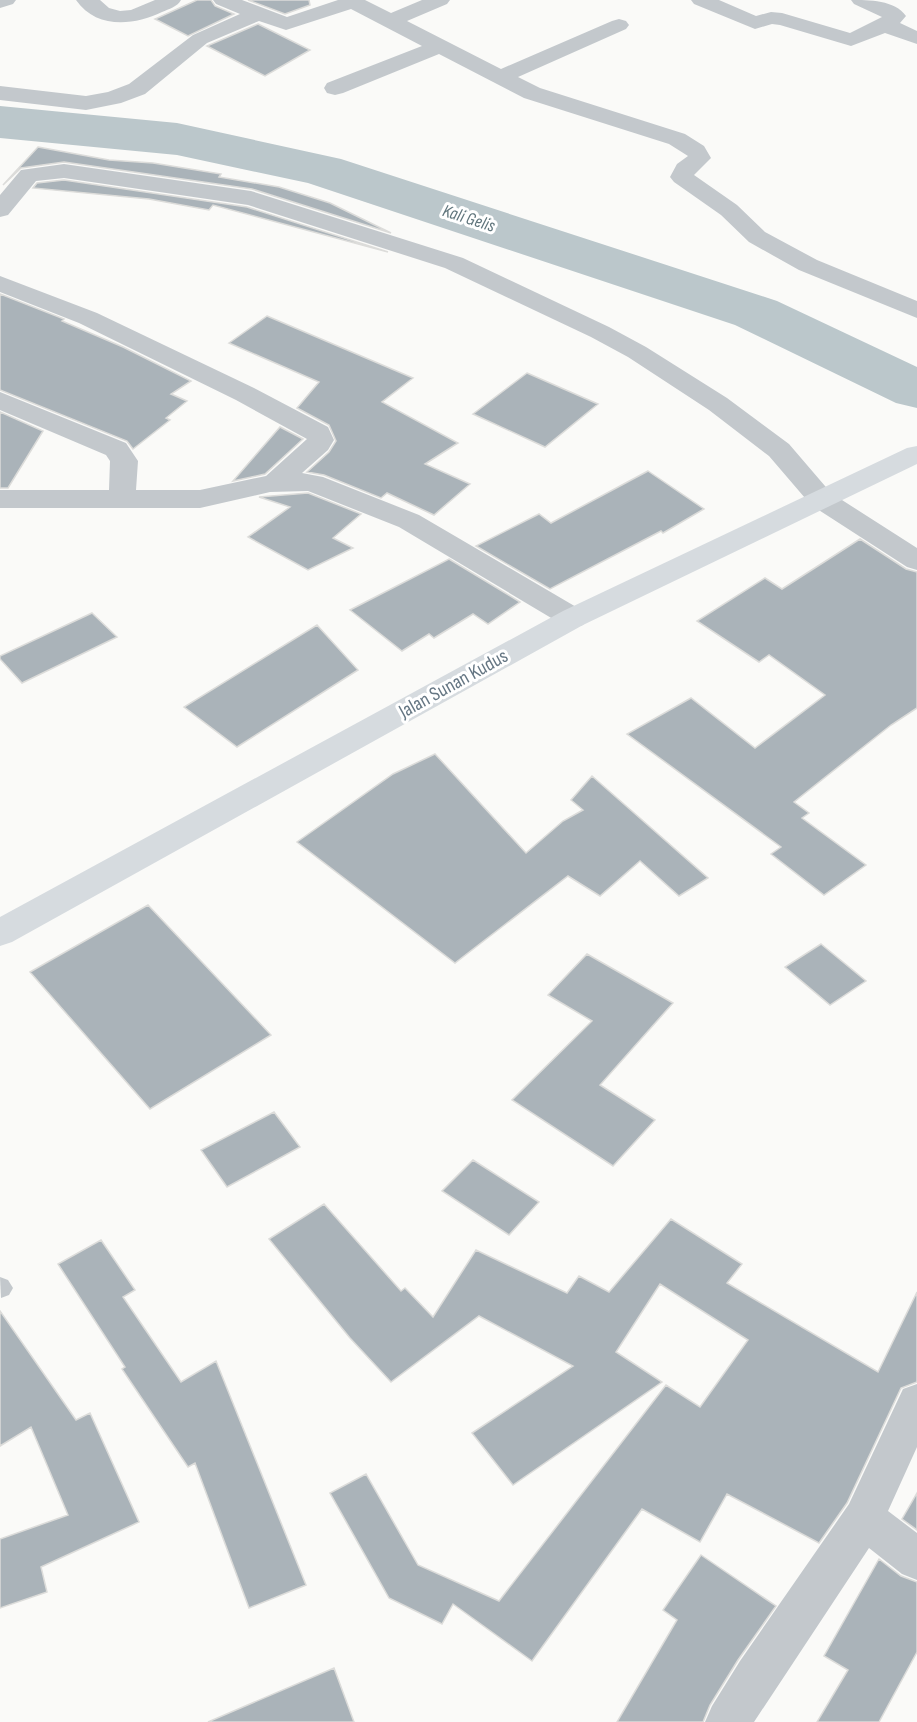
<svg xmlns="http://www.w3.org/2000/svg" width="917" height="1722" font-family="'Sofia Sans Condensed',sans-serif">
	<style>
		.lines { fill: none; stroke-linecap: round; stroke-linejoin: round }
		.river { fill: #bbc7cb; fill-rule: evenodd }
		.building { fill: #aab3b9; stroke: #dcdcda; stroke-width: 1.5 }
		.lane { fill: #c3c8cc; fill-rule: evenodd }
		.street { fill: #c3c8cc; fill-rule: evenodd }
		.secondary { fill: #d6dbdf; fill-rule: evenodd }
		.labels { text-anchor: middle; stroke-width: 6; stroke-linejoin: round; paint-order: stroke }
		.far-water-label { font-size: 18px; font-style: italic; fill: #60757c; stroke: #fff }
		.street-label { font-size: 20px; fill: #657683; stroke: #fff }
	</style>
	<rect width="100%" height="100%" fill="#fafaf8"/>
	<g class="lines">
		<!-- river -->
		<path class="river" d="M0 106 177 123 341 159 777 301 917 367V408L896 403 735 325 308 183 177 155 0 138Z"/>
	</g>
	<!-- building -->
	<path class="building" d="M197 0H211L215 6 234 14 188 36 155 19Z
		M248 0H309L310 5 285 14Z
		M258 24 310 50 265 76 207 46Z
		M38 147 109 160 153 163 221 174 219 177 279 187 330 203 391 233 252 189 64 162 21 168 3 185Z
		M64 180 247 207 388 252 213 205 209 210 149 199 33 188 37 183Z
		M0 294 64 319 62 321 123 347 191 381 171 394 187 401 166 418 170 420 133 449 127 441 0 390Z
		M267 316 413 378 382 402 458 443 425 464 470 484 434 515 387 493 381 498 324 475 307 472 329 452 336 441 329 425 297 408 319 382 229 343Z
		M527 373 598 404 545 447 473 414Z
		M0 412 43 431 8 488H0Z
		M280 427 303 439 265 474 233 481Z
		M648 471 704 509 663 533 661 531 550 589 476 546 539 514 551 523Z
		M308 493 361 514 333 538 353 548 308 570 248 537 290 507 259 497Z
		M860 539 906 569 917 572V708L891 725 794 802 809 813 802 818 866 865 824 895 771 854 781 847 627 734 691 698 755 748 825 695 769 655 759 662 697 621 765 578 782 589Z
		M449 559 520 602 488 624 473 614 434 638 429 634 402 651 350 610Z
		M92 613 117 637 22 683 0 659V656Z
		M317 625 358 670 237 747 184 707Z
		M435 754 526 853 563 821 583 810 571 800 592 776 708 878 679 896 640 861 600 896 568 876 455 963 297 842 393 774Z
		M148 905 271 1035 150 1109 30 972Z
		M821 944 866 981 830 1005 785 967Z
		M587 954 673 1003 600 1085 655 1120 613 1166 512 1100 592 1021 548 995Z
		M274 1112 300 1147 227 1187 201 1150Z
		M473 1160 539 1202 509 1235 442 1191Z
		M324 1204 401 1291 405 1288 433 1317 476 1250 567 1293 579 1276 609 1292 671 1219 742 1264 727 1283 878 1372 917 1292V1382L901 1388 847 1503 819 1543 727 1494 700 1542 642 1509 532 1661 453 1604 442 1624 389 1598 330 1493 366 1474 418 1565 499 1601 666 1385 700 1407 748 1340 660 1284 616 1352 662 1382 513 1485 472 1433 573 1366 479 1316 391 1382 350 1338 269 1239Z
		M101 1240 135 1290 123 1297 181 1382 216 1361 306 1585 249 1608 195 1463 188 1467 122 1369 125 1367 58 1264Z
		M0 1311 76 1420 90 1413 139 1522 41 1567 47 1592 0 1608V1539L68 1515 31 1427 0 1446Z
		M917 1493V1530L902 1519Z
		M701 1555 776 1606 738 1660 710 1705 703 1722H617L677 1620 663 1610Z
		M879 1559 901 1576 917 1582V1652L879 1722H817L848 1670 824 1656Z
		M334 1668 354 1722H208Z"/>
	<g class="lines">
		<!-- lane -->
		<path class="lane" d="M0 1277 8 1280 13 1288 9 1295 1 1298Z"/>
		<!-- street -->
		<path class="street" d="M0 0H16L13 4 0 8Z
			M76 0H100L109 8 120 11 131 10 155 0H181C177 7 169 9 162 12 133 26 96 29 76 0Z
			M213 0H242L287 17 338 0H365L391 13 422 0H450L447 4 407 21 501 69 612 21 619 19 626 21 629 25 626 29 518 77 540 88 685 134 704 146 711 158 694 175 737 205 765 232 817 260 917 301V318L799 270 749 242 721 215 674 182 670 177 677 164 688 156 669 144 524 98 439 54 343 93 335 95 327 93 324 88 327 83 422 46 351 9 286 30 259 21 207 43 145 94 121 103 86 110 0 100V86L86 96 108 92 129 84 193 35 240 14 216 4Z
			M691 0H719L756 16 771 12 782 13 850 33 882 17 854 4 851 0C869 0 895 0 906 16L900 23 917 31V44L885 33 851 46 780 25 772 24 755 29 694 4Z
			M64 164 251 191 463 258 609 327 646 347 727 398 789 444 831 493 917 548V570L907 567 811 505 769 456 709 410 628 357 591 337 445 268 248 205 64 178 36 181 8 215 0 217V195L21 170Z
			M0 276 97 313 254 388 328 427 334 440 328 450 302 473 323 477 419 515 583 611 588 618 583 625 573 628 563 625 399 527 308 491 270 492 200 508H0V490H109L110 461 106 455 0 410V392L126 443 138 461 136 490H200L266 476 307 439 236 400 79 323 0 292Z
			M917 1384V1447L888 1511 917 1533V1580L902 1574 869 1548 754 1722H705L712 1706 740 1661 849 1504 903 1389Z"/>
		<!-- secondary -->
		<path class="secondary" d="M917 446V464L583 625 12 942 0 946V917L563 611 907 448Z"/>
	</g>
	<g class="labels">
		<!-- far-water labels -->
		<g class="far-water-label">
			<text transform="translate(469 218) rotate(18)" y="6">Kali Gelis</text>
		</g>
		<!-- street labels -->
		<g class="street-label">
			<text transform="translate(453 683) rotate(-29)" y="7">Jalan Sunan Kudus</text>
		</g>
	</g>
</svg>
